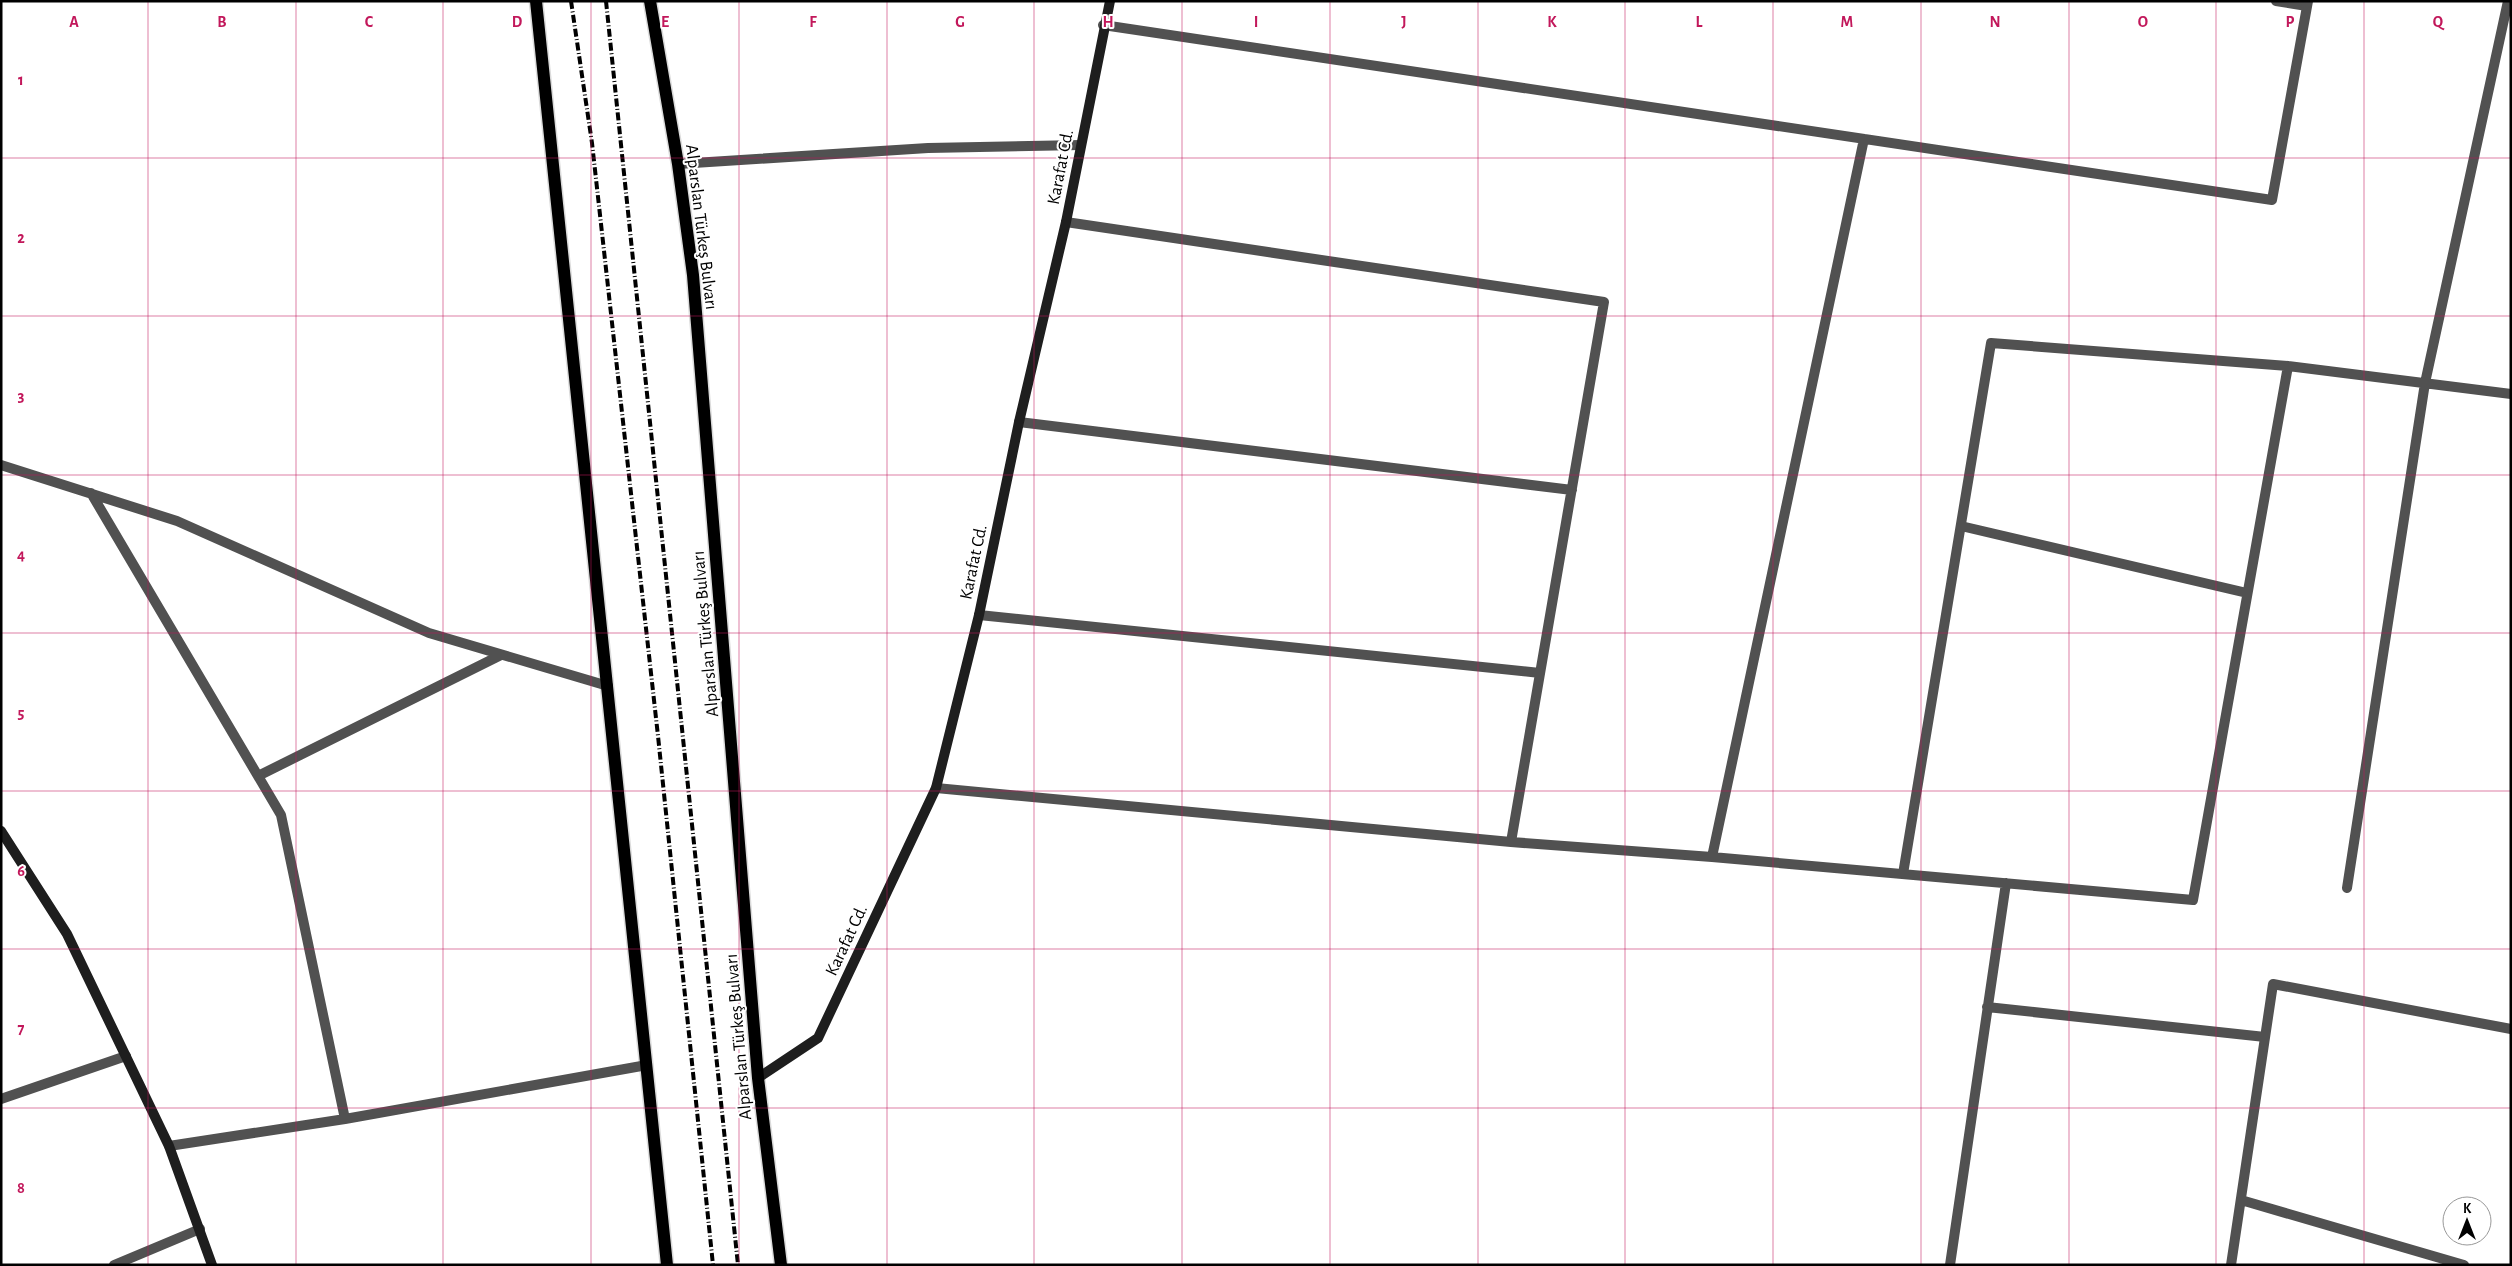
<svg xmlns="http://www.w3.org/2000/svg" width="2512" height="1266" font-family="'Alegreya Sans',sans-serif">
	<style>
		.lines { fill: none; stroke-linecap: round; stroke-linejoin: round }
		.primary-casing { stroke: #dbdbdb; stroke-width: 15 }
		.street { stroke: #515151; stroke-width: 10 }
		.secondary { stroke: #1e1e1e; stroke-width: 10 }
		.primary { stroke: #000; stroke-width: 12 }
		.rail { stroke: #000; stroke-width: 4; stroke-dasharray: 8 2.5 1 2.5; stroke-linecap: butt }
		.grid { fill: none; stroke: #c2185b; stroke-width: 1; stroke-opacity: 0.55 }
		.labels { text-anchor: middle; stroke-width: 4; stroke-linejoin: round; paint-order: stroke }
		.street-label { font-size: 18px; fill: #000; stroke: #fff }
		.grid-label { font-size: 16px; text-anchor: middle; font-weight: bold; fill: #c2185b; stroke: #fff; stroke-width: 4; stroke-linejoin: round; paint-order: stroke }
	</style>
	<rect width="100%" height="100%" fill="#fff"/>
	<g class="lines">
		<defs>
			<path id="primary" d="M536 1 667 1265
				M650 1 678 164 693 275 758 1078 781 1265"/>
		</defs>
		<!-- primary casing -->
		<use href="#primary" class="primary-casing"/>
		<!-- street -->
		<path class="street" d="M2276 1 2307 6
			M1103 25 2272 200 2308 1
			M678 164 928 148 1081 145
			M1066 222 1604 302 1511 842
			M1019 422 1572 490
			M1 465 177 521 429 633 608 686
			M91 493 281 815 345 1119
			M1961 526 2247 593
			M979 615 1540 673
			M258 776 501 655
			M936 788 1511 842 1712 857 2193 900 2288 366
			M1712 857 1864 139
			M1903 874 1991 343 2288 366 2511 394
			M2347 888 2425 383 2508 1
			M1987 1007 2265 1037
			M1 1099 126 1056
			M169 1146 345 1119 647 1065
			M2241 1200 2464 1265
			M114 1265 200 1229
			M1950 1265 2006 883
			M2231 1265 2273 984 2511 1029"/>
		<!-- secondary -->
		<path class="secondary" d="M1 831 67 934 169 1146 212 1265
			M758 1078 818 1038 936 788 979 615 1019 422 1066 222 1110 1"/>
		<!-- primary -->
		<use href="#primary" class="primary"/>
		<!-- rail -->
		<path class="rail" d="M571 1 592 143 658 736 713 1265
			M606 1 738 1265"/>
	</g>
	<!-- grid -->
	<path class="grid" d="M148 1V1265M296 1V1265M443 1V1265M591 1V1265M739 1V1265M887 1V1265M1034 1V1265M1182 1V1265M1330 1V1265M1478 1V1265M1625 1V1265M1773 1V1265M1921 1V1265M2069 1V1265M2216 1V1265M2364 1V1265M1 158H2511M1 316H2511M1 475H2511M1 633H2511M1 791H2511M1 949H2511M1 1108H2511"/>
	<g class="labels">
		<!-- street labels -->
		<g class="street-label">
			<text transform="translate(1060 167) rotate(-79)" y="6">Karafat Cd.</text>
			<text transform="translate(702 227) rotate(83)" y="6">Alparslan Türkeş Bulvarı</text>
			<text transform="translate(973 562) rotate(-78)" y="6">Karafat Cd.</text>
			<text transform="translate(705 634) rotate(-95)" y="6">Alparslan Türkeş Bulvarı</text>
			<text transform="translate(846 940) rotate(-65)" y="6">Karafat Cd.</text>
			<text transform="translate(738 1037) rotate(-95)" y="6">Alparslan Türkeş Bulvarı</text>
		</g>
	</g>
	<g class="grid-label">
		<text x="74" y="27">A</text>
		<text x="222" y="27">B</text>
		<text x="369" y="27">C</text>
		<text x="517" y="27">D</text>
		<text x="665" y="27">E</text>
		<text x="813" y="27">F</text>
		<text x="960" y="27">G</text>
		<text x="1108" y="27">H</text>
		<text x="1256" y="27">I</text>
		<text x="1404" y="27">J</text>
		<text x="1552" y="27">K</text>
		<text x="1699" y="27">L</text>
		<text x="1847" y="27">M</text>
		<text x="1995" y="27">N</text>
		<text x="2143" y="27">O</text>
		<text x="2290" y="27">P</text>
		<text x="2438" y="27">Q</text>
		<text x="21" y="85">1</text>
		<text x="21" y="243">2</text>
		<text x="21" y="401">3</text>
		<text x="21" y="560">4</text>
		<text x="21" y="718">5</text>
		<text x="21" y="876">6</text>
		<text x="21" y="1034">7</text>
		<text x="21" y="1193">8</text>
	</g>
	<!-- border -->
	<rect width="2512" height="1266" fill="none" stroke="#000000" stroke-width="5"/>
	<!-- north arrow -->
	<g transform="translate(2467 1221)"><circle r="24" fill="#ffffff" stroke="#999999"/>
	<path d="M0-4L9 19L0 12L-9 19Z" fill="#000000"/>
	<text y="-8" font-size="14" font-weight="bold" text-anchor="middle" fill="#000000">K</text>
	</g>
</svg>
